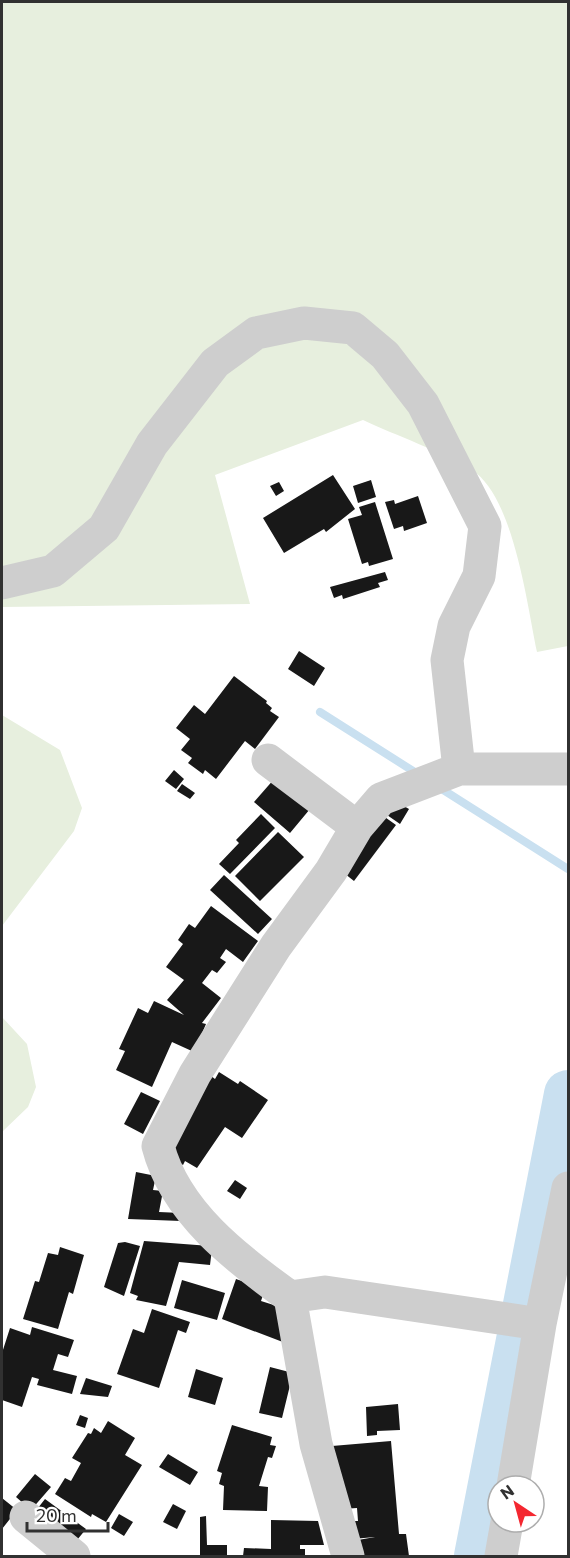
<svg xmlns="http://www.w3.org/2000/svg" width="570" height="1558" font-family="Commissioner,sans-serif">
	<style>
		.green { fill: #e7efde }
		.lines { fill: none; stroke-linecap: round; stroke-linejoin: round }
		.stream { stroke: #c9e0f0; stroke-width: 8 }
		.river { stroke: #c9e0f0; stroke-width: 48 }
		.building { fill: #181818 }
		.minor { stroke: #cecece; stroke-width: 33 }
	</style>
	<rect width="100%" height="100%" fill="#fff"/>
	<!-- green -->
	<path class="green" d="M2 2H568V646L537 652C527 605 514 497 472 470 441 451 397 436 363 420L215 475 250 604 2 607Z
		M2 715 60 750 82 808 74 831 2 926Z
		M2 1017 27 1044 36 1087 28 1107 2 1132Z"/>
	<g class="lines">
		<!-- stream -->
		<path class="stream" d="M320 712 421 776
			M437 786 568 869"/>
		<!-- river -->
		<path class="river" d="M478 1556 568 1094"/>
	</g>
	<!-- building -->
	<path class="building" d="M333 475 355 509 326 532 324 529 284 553 263 518Z
		M371 480 376 497 358 503 353 486Z
		M279 482 284 491 276 496 270 486Z
		M418 496 427 523 404 531 403 526 394 529 385 502 394 500 395 504Z
		M375 502 393 559 369 566 368 562 362 564 348 519 362 515 359 507Z
		M385 572 388 580 378 583 380 587 343 599 342 595 334 598 330 587Z
		M299 651 325 668 314 686 288 669Z
		M234 676 267 701 266 703 272 708 270 711 279 717 255 749 245 741 216 779 205 770 203 774 188 763 192 758 181 750 190 739 176 728 194 705 205 714Z
		M174 770 184 779 176 789 165 781Z
		M275 778 310 809 290 833 254 802Z
		M182 784 195 793 190 799 177 791Z
		M395 801 409 809 400 824 387 815Z
		M261 814 275 828 230 874 219 864 239 843 236 840Z
		M382 815 396 825 354 881 340 870Z
		M278 832 304 857 260 901 235 876Z
		M224 875 272 919 258 934 210 890Z
		M211 906 258 941 243 962 226 949 220 958 226 962 217 973 212 970 202 983 221 998 202 1023 206 1024 194 1052 172 1042 152 1087 116 1070 125 1051 119 1049 138 1008 148 1013 154 1001 184 1015 167 1000 184 980 166 967 183 944 178 940 189 924 195 928Z
		M219 1072 238 1084 240 1081 268 1100 242 1138 225 1127 197 1168 185 1161 183 1165 170 1156 211 1076 215 1079Z
		M141 1092 160 1101 143 1134 124 1124Z
		M136 1172 156 1176 153 1190 163 1191 159 1212 181 1213V1221L128 1219Z
		M235 1180 247 1188 240 1199 227 1191Z
		M144 1241 210 1246 212 1249 210 1265 179 1262 166 1306 136 1300 138 1296 130 1293Z
		M125 1242 140 1246 124 1296 104 1287 118 1243Z
		M60 1247 84 1255 73 1294 69 1292 58 1329 23 1319 35 1281 39 1282 48 1253 58 1255Z
		M236 1279 265 1289 261 1301 280 1307 288 1344 222 1319Z
		M182 1280 225 1293 217 1320 174 1308Z
		M152 1309 190 1322 186 1333 178 1330 159 1388 117 1374 133 1329 144 1333Z
		M32 1327 74 1340 68 1357 58 1354 53 1370 77 1376 72 1394 37 1385 39 1379 32 1377 22 1407 2 1400V1353L10 1328 30 1335Z
		M270 1367 293 1373 282 1418 259 1413Z
		M196 1369 223 1378 215 1405 188 1397Z
		M86 1378 112 1386 108 1397 80 1394Z
		M398 1404 400 1430 377 1431V1435L367 1436 366 1407Z
		M80 1415 88 1418 85 1428 76 1425Z
		M108 1421 135 1438 125 1455 142 1465 106 1522 92 1514 91 1517 55 1494 65 1478 71 1481 81 1463 72 1458 88 1433 91 1434 94 1428 101 1433Z
		M232 1425 272 1437 270 1445 276 1446 272 1458 268 1457 259 1486 268 1487 267 1511 223 1510 224 1486 219 1484 222 1473 217 1471Z
		M391 1441 399 1534H406L409 1556H360L358 1540 375 1537 353 1539 351 1521H358L357 1508 342 1509 332 1446Z
		M168 1454 198 1472 190 1485 159 1467Z
		M35 1474 51 1487 31 1510 16 1497Z
		M2 1498 17 1510 2 1529Z
		M45 1499 86 1529 73 1545 34 1513Z
		M173 1504 186 1511 177 1529 163 1522Z
		M119 1514 133 1522 124 1536 111 1528Z
		M206 1516 207 1545H227V1556H200V1517Z
		M271 1520 318 1521 324 1545H300V1549H305V1556H243L244 1548 271 1549Z"/>
	<g class="lines">
		<!-- minor -->
		<path class="minor" d="M2 583 53 571 104 528 152 444 215 363 256 333 304 323 353 328 385 355 423 404 485 526 479 576 454 626 447 660 459 769
			M268 760 357 827
			M290 1297 325 1292 540 1324
			M513 1486 540 1324 568 1188
			M26 1517 74 1556
			M348 1556 316 1444 290 1297C237 1259 175 1212 158 1146L195 1074 276 946 331 871 357 827 381 799 459 769H568
			M501 1556 507 1522"/>
	</g>
	<!-- border -->
	<rect width="570" height="1558" fill="none" stroke="#313131" stroke-width="6"/>
	<!-- north arrow -->
	<g transform="translate(516 1504) rotate(324)"><circle r="28" fill="#ffffff" stroke="#adadad" stroke-width="1.5"/>
	<path d="M0-4.5L10 22L0 15L-10 22Z" fill="#f42730"/>
	<text y="-9" font-size="16" font-weight="bold" text-anchor="middle" fill="#313131">N</text>
	</g>
	<!-- scale -->
	<path d="M27 1522v9h81v-9" fill="none" stroke="#313131" stroke-width="3"/>
	<text x="36" y="1522" font-size="18" fill="#313131" stroke="#ffffff" stroke-width="4.5" paint-order="stroke">20 m</text>
</svg>
